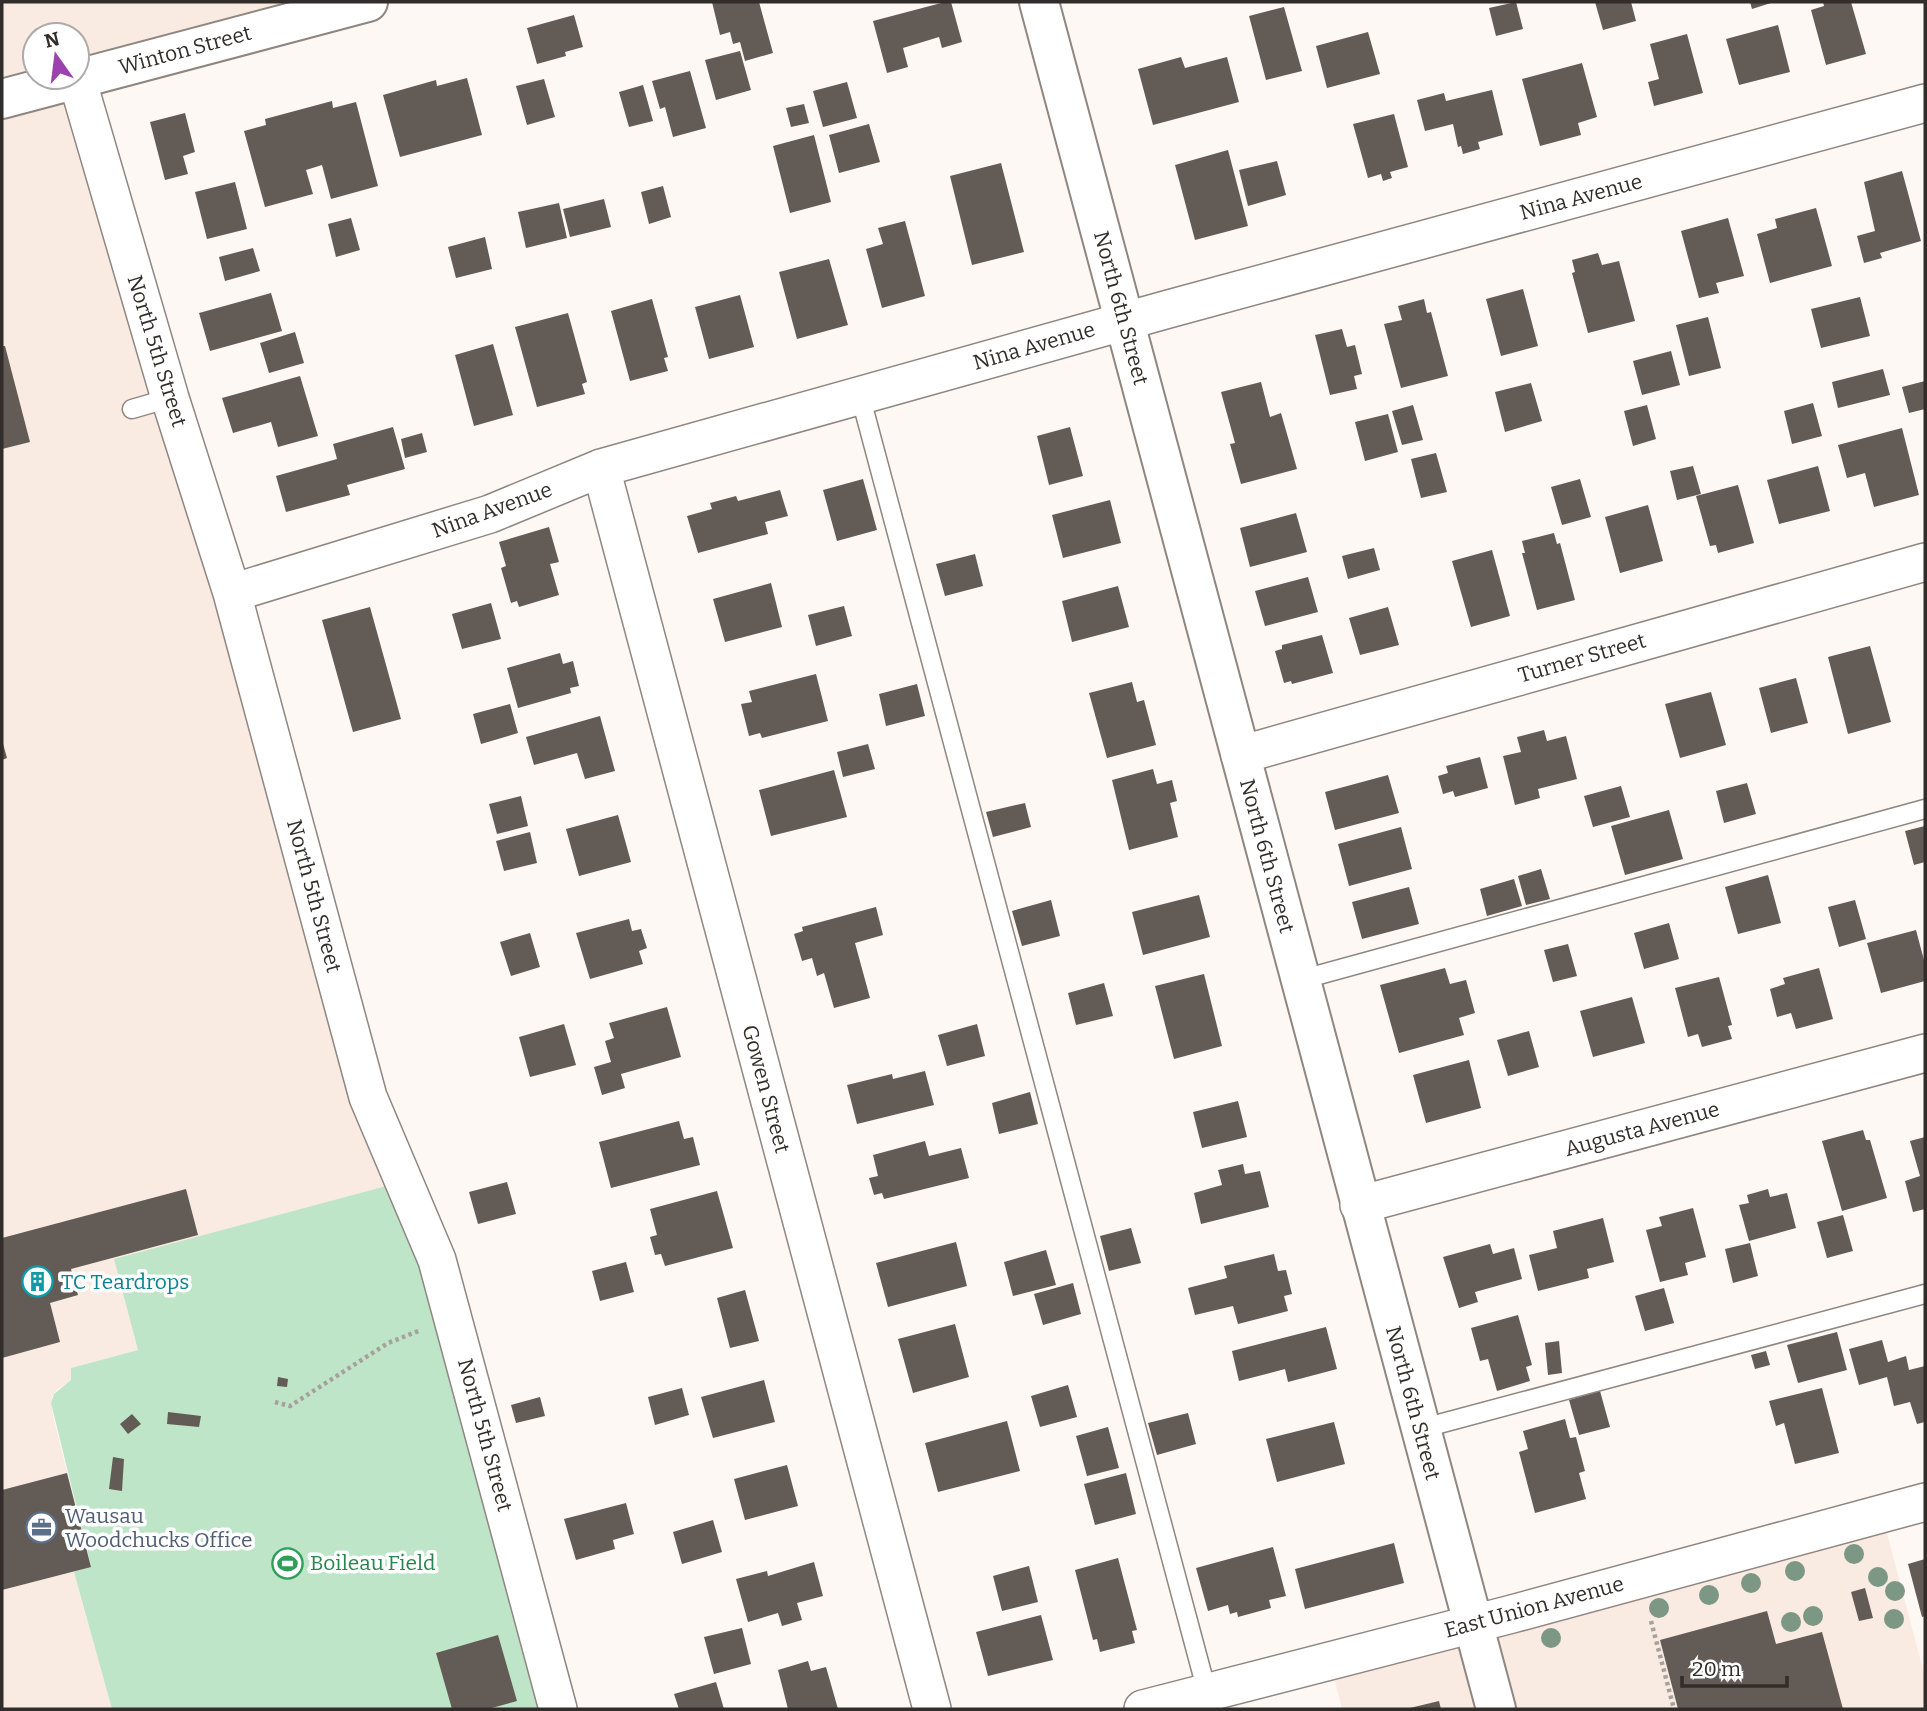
<svg xmlns="http://www.w3.org/2000/svg" width="1927" height="1711" font-family="Bitter,serif">
	<style>
		.built { fill: #f9ebe2; fill-rule: evenodd }
		.green { fill: #bee5c8 }
		.building { fill: #635b55 }
		.lines { fill: none; stroke-linecap: round; stroke-linejoin: round }
		.lane-casing { stroke: #8f8680; stroke-width: 21 }
		.street-casing { stroke: #8f8680; stroke-width: 40 }
		.secondary-casing { stroke: #8f8680; stroke-width: 42 }
		.path { stroke: #a7a19e; stroke-width: 4.5; stroke-dasharray: 3.5 3.5; stroke-linecap: butt }
		.lane { stroke: #fff; stroke-width: 18 }
		.street { stroke: #fff; stroke-width: 37 }
		.secondary { stroke: #fff; stroke-width: 38 }
		.tree { fill: #7c9783 }
		.labels { text-anchor: middle; stroke-width: 7; stroke-linejoin: round; paint-order: stroke }
		.street-label { font-size: 21px; fill: #312d2b; stroke: #fff }
		.culture-label { font-size: 21px; fill: #0d838f; stroke: #fff; text-anchor: start }
		.service-label { font-size: 21px; fill: #4e5e75; stroke: #fff; text-anchor: start }
		.leisure-label { font-size: 21px; fill: #27864d; stroke: #fff; text-anchor: start }
	</style>
	<rect width="100%" height="100%" fill="#fef8f4"/>
	<!-- built -->
	<path class="built" d="M2 2H348L85 76 409 1180 138 1350 71 1368V1380L57 1390 52 1397 53 1416 91 1567 74 1572 112 1709H2ZM35 35H77V77H35Z
		M1883 1518 1925 1677V1709H1342L1331 1666Z"/>
	<!-- green -->
	<path class="green" d="M409 1180 557 1709H112L74 1572 91 1566 51 1403 54 1394 71 1380V1368L138 1350 114 1259Z"/>
	<!-- building -->
	<path class="building" d="M712 2H759L773 53 745 61 740 42 733 44 730 32 720 35Z
		M945 2H951L962 42 942 48 939 37 903 48 908 67 887 73 873 21Z
		M1516 2 1523 29 1496 36 1489 8Z
		M1595 2H1631L1636 21 1603 30Z
		M1750 2H1774L1752 9Z
		M1823 2H1851L1866 54 1826 65 1811 10 1824 6Z
		M1284 7 1302 71 1266 80 1249 16Z
		M574 15 583 47 565 52 566 56 537 64 527 28Z
		M1778 25 1790 72 1739 85 1726 39Z
		M1368 32 1380 74 1327 88 1316 46Z
		M1687 34 1703 93 1654 106 1648 82 1659 79 1650 44Z
		M740 51 751 90 716 100 705 60Z
		M1181 57 1185 68 1227 57 1239 102 1153 125 1138 69Z
		M1582 63 1597 117 1578 123 1581 135 1540 146 1522 79Z
		M690 71 706 128 673 137 665 107 660 109 652 81Z
		M467 78 482 135 400 157 383 95 436 80 437 86Z
		M544 79 555 117 527 125 516 86Z
		M847 82 857 118 823 127 813 91Z
		M643 85 653 121 629 127 619 92Z
		M1492 90 1503 135 1478 142 1480 149 1463 154 1461 146 1458 147 1453 124 1425 131 1417 100 1444 93 1446 101Z
		M332 101 333 108 356 102 378 186 331 199 322 165 306 170 313 194 265 207 244 131 266 125 265 119Z
		M804 104 809 123 791 127 786 108Z
		M185 113 195 152 183 156 188 174 165 180 150 122Z
		M1394 114 1408 167 1390 172 1392 178 1383 181 1381 174 1368 178 1353 124Z
		M869 124 880 162 839 173 829 135Z
		M814 135 831 202 790 213 773 146Z
		M1228 150 1248 226 1195 240 1175 165Z
		M1277 161 1286 195 1248 206 1239 170Z
		M1001 163 1024 252 972 265 950 176Z
		M1902 171 1921 241 1880 253 1882 258 1864 263 1857 236 1875 231 1864 182Z
		M235 182 247 229 207 239 195 192Z
		M663 186 671 217 649 224 641 192Z
		M604 199 611 227 570 237 563 209Z
		M559 203 567 238 526 248 518 212Z
		M1816 208 1832 266 1770 283 1757 234 1777 228 1775 219Z
		M351 218 360 250 336 257 328 224Z
		M1728 218 1744 276 1716 283 1719 293 1699 298 1681 231Z
		M905 221 925 296 882 308 866 249 883 244 878 228Z
		M485 237 492 269 456 278 448 247Z
		M253 248 260 271 225 281 219 257Z
		M1598 253 1602 265 1619 261 1635 321 1588 333 1572 273 1575 272 1572 260Z
		M829 259 848 325 797 339 779 272Z
		M1523 289 1538 346 1501 356 1486 299Z
		M271 293 282 331 210 351 199 313Z
		M740 295 754 347 709 359 695 307Z
		M1860 297 1870 336 1821 348 1811 309Z
		M652 299 668 357 664 358 668 371 630 381 611 311Z
		M1424 299 1427 313 1431 312 1448 376 1401 388 1384 324 1402 320 1398 306Z
		M568 313 587 382 582 384 585 394 537 407 515 327Z
		M1708 317 1721 368 1689 376 1676 325Z
		M1342 329 1347 347 1355 345 1362 374 1354 376 1357 389 1330 395 1315 335Z
		M295 332 304 363 269 373 260 343Z
		M493 344 513 415 474 426 455 355Z
		M2 346H5L30 442 2 449Z
		M1671 351 1680 385 1642 395 1633 361Z
		M1883 369 1890 395 1838 408 1832 382Z
		M300 376 318 436 278 447 271 422 233 433 222 398Z
		M1925 381V409L1909 413 1902 387Z
		M1261 382 1270 417 1281 413 1297 469 1241 484 1230 444 1235 443 1221 392Z
		M1531 383 1542 421 1505 432 1495 392Z
		M1813 403 1822 436 1792 444 1784 411Z
		M1413 405 1423 440 1402 445 1392 411Z
		M1647 405 1656 439 1633 446 1624 411Z
		M1388 414 1398 452 1365 461 1355 422Z
		M393 427 405 469 347 485 350 495 286 512 276 476 337 459 333 444Z
		M1070 427 1083 476 1049 485 1037 436Z
		M1902 428 1919 495 1874 507 1865 473 1847 478 1838 445Z
		M422 433 427 452 405 458 401 439Z
		M1436 453 1447 492 1421 498 1411 459Z
		M1693 466 1701 494 1677 500 1670 471Z
		M1818 466 1830 511 1779 524 1767 480Z
		M863 479 877 530 837 541 823 490Z
		M1580 479 1591 517 1562 525 1551 487Z
		M1738 485 1754 543 1718 553 1716 545 1710 546 1696 496Z
		M780 490 788 516 765 522 768 534 698 553 687 516 712 509 710 503 736 496 738 501Z
		M1110 500 1121 543 1063 558 1052 515Z
		M1648 505 1663 561 1620 573 1605 517Z
		M1296 513 1307 552 1250 567 1240 528Z
		M549 527 559 562 550 564 559 595 519 607 517 601 511 603 501 568 506 566 499 542Z
		M1554 533 1557 544 1560 543 1575 600 1537 610 1522 553H1525L1522 541Z
		M1374 548 1380 570 1348 579 1342 556Z
		M1492 550 1510 616 1471 627 1452 561Z
		M975 554 983 586 945 596 936 564Z
		M1308 577 1318 612 1265 626 1255 591Z
		M771 583 782 627 725 642 713 599Z
		M1118 586 1129 627 1072 642 1062 601Z
		M491 603 501 639 462 649 452 614Z
		M844 606 852 636 816 646 808 615Z
		M370 607 401 719 353 732 322 620Z
		M1388 607 1399 645 1360 655 1349 618Z
		M1322 635 1333 673 1292 684 1291 681 1284 683 1275 651 1282 649V645Z
		M1870 646 1891 722 1848 734 1828 657Z
		M560 653 563 664 573 661 579 686 570 688 571 693 518 708 507 668Z
		M816 674 828 721 762 738 760 733 749 736 741 704 752 702 749 691Z
		M1796 678 1808 723 1771 733 1759 688Z
		M1132 682 1137 702 1144 700 1156 745 1107 758 1089 693Z
		M917 684 925 716 886 726 879 694Z
		M1711 692 1726 745 1680 758 1665 704Z
		M510 704 518 733 481 744 473 714Z
		M600 716 615 771 585 779 577 753 534 765 526 737Z
		M1544 730 1547 741 1566 736 1577 779 1538 789 1540 798 1515 805 1503 756 1521 752 1517 737Z
		M2 740 7 758 2 760Z
		M868 744 875 769 843 777 837 752Z
		M1480 757 1488 788 1455 797 1453 791 1443 794 1438 776 1448 773 1446 766Z
		M1153 769 1157 784 1172 780 1177 801 1170 803 1178 837 1129 850 1112 780Z
		M834 770 847 817 771 836 759 790Z
		M1388 775 1399 813 1335 830 1325 792Z
		M1747 783 1756 814 1724 823 1716 791Z
		M1621 786 1630 817 1593 827 1584 796Z
		M521 796 528 826 497 834 489 804Z
		M1025 803 1031 827 993 837 986 812Z
		M1669 810 1683 859 1625 875 1611 826Z
		M618 815 631 862 579 876 566 829Z
		M1925 826V862L1914 865 1905 831Z
		M1401 827 1412 869 1349 886 1338 844Z
		M530 832 537 863 504 871 496 841Z
		M1541 869 1550 899 1526 905 1518 876Z
		M1768 875 1781 923 1738 934 1725 887Z
		M1514 879 1522 906 1487 916 1480 889Z
		M1409 887 1419 924 1362 939 1352 902Z
		M1199 895 1210 937 1143 955 1132 912Z
		M1051 900 1060 936 1022 946 1012 911Z
		M1855 900 1866 939 1839 947 1828 907Z
		M876 907 883 935 855 943 870 998 834 1008 824 973 817 976 812 958 802 961 794 934 803 931 802 927Z
		M629 919 632 931 641 929 647 948 639 951 643 964 590 979 576 933Z
		M1669 923 1679 959 1644 969 1634 933Z
		M1916 930 1925 964V981L1881 993 1867 943Z
		M530 933 540 967 511 976 500 942Z
		M1568 944 1577 976 1553 982 1544 950Z
		M1445 968 1450 984 1466 980 1475 1013 1459 1018 1464 1035 1399 1053 1380 985Z
		M1819 968 1833 1019 1796 1029 1791 1013 1777 1017 1770 989 1785 984 1783 978Z
		M1204 974 1222 1046 1174 1059 1155 986Z
		M1719 977 1732 1025 1728 1026 1732 1039 1702 1047 1698 1034 1688 1037 1675 988Z
		M1104 983 1113 1016 1076 1025 1068 993Z
		M1632 997 1645 1043 1593 1057 1580 1011Z
		M667 1007 681 1057 621 1074 625 1088 602 1095 594 1067 611 1062 605 1041 614 1038 609 1023Z
		M564 1024 576 1065 530 1077 519 1037Z
		M977 1024 985 1056 947 1066 938 1035Z
		M1529 1031 1539 1067 1508 1076 1497 1040Z
		M1469 1060 1481 1108 1426 1123 1413 1075Z
		M925 1071 934 1105 857 1124 847 1085 892 1074 893 1079Z
		M1030 1092 1038 1124 999 1134 992 1103Z
		M1238 1101 1247 1137 1202 1148 1193 1112Z
		M679 1121 684 1139 693 1137 700 1165 611 1188 599 1142Z
		M1863 1130 1866 1140H1870L1887 1198 1842 1211 1822 1141Z
		M1925 1137V1209L1913 1212 1905 1181 1920 1176 1910 1141Z
		M925 1141 929 1156 961 1148 969 1178 884 1199 882 1193 874 1195 869 1178 878 1176 873 1155Z
		M1243 1164 1245 1174 1260 1171 1269 1207 1201 1224 1194 1193 1222 1185 1218 1170Z
		M507 1182 516 1214 478 1224 469 1192Z
		M186 1189 198 1235 71 1269 78 1295 50 1303 60 1342 2 1358V1238Z
		M1768 1189 1770 1197 1787 1193 1796 1228 1749 1241 1739 1205 1749 1203 1747 1195Z
		M717 1191 733 1248 665 1266 661 1254 655 1255 650 1237 657 1235 650 1209Z
		M1693 1208 1706 1257 1685 1263 1688 1275 1660 1282 1646 1230 1662 1226 1659 1217Z
		M1843 1215 1853 1251 1827 1258 1817 1222Z
		M1603 1218 1614 1262 1587 1269 1589 1278 1538 1291 1529 1255 1557 1248 1553 1231Z
		M1131 1228 1141 1263 1109 1271 1100 1236Z
		M956 1242 967 1286 888 1307 876 1263Z
		M1750 1243 1758 1276 1733 1283 1725 1249Z
		M1490 1244 1493 1254 1514 1248 1522 1279 1475 1292 1478 1302 1459 1308 1443 1257Z
		M1046 1250 1056 1285 1013 1296 1004 1262Z
		M1274 1254 1278 1271 1286 1270 1292 1294 1284 1296 1288 1311 1238 1324 1233 1306 1195 1315 1188 1288 1227 1278 1224 1266Z
		M626 1262 634 1292 600 1301 592 1271Z
		M1073 1283 1081 1314 1043 1325 1034 1294Z
		M1664 1288 1674 1323 1645 1331 1635 1296Z
		M745 1290 759 1341 730 1348 717 1298Z
		M1518 1315 1532 1365 1526 1367 1530 1381 1497 1391 1488 1359 1480 1361 1471 1328Z
		M955 1324 969 1377 913 1393 898 1339Z
		M1326 1327 1337 1369 1288 1382 1285 1369 1239 1381 1232 1351Z
		M1837 1332 1847 1370 1798 1383 1787 1345Z
		M1882 1340 1888 1362 1906 1356 1909 1370 1925 1366V1422L1917 1424 1910 1402 1894 1406 1887 1377 1859 1385 1849 1349Z
		M1559 1341 1562 1373 1548 1375 1545 1343Z
		M1766 1351 1770 1365 1755 1369 1751 1355Z
		M278 1377 288 1379 287 1387 277 1386Z
		M764 1380 775 1422 713 1438 701 1397Z
		M1068 1385 1077 1417 1040 1427 1031 1396Z
		M682 1388 689 1415 655 1425 648 1397Z
		M1822 1388 1839 1453 1795 1464 1784 1423 1776 1426 1769 1401Z
		M1600 1391 1610 1427 1579 1435 1569 1400Z
		M540 1397 545 1416 516 1423 511 1405Z
		M168 1412 201 1416 199 1427 167 1424Z
		M1188 1413 1196 1444 1157 1455 1148 1423Z
		M132 1414 141 1424 128 1434 120 1424Z
		M1565 1419 1570 1438 1576 1437 1585 1471 1579 1473 1586 1499 1535 1513 1519 1452 1528 1449 1523 1431Z
		M1007 1421 1020 1471 938 1492 925 1443Z
		M1334 1422 1345 1464 1277 1482 1266 1439Z
		M1108 1427 1119 1468 1087 1476 1076 1436Z
		M113 1457 124 1459 122 1491 109 1489Z
		M787 1465 798 1506 745 1520 734 1479Z
		M67 1473 91 1567 2 1590V1490Z
		M1126 1473 1136 1514 1095 1525 1084 1484Z
		M626 1503 634 1534 613 1540 615 1549 576 1560 564 1519Z
		M713 1520 722 1552 682 1564 673 1532Z
		M1394 1543 1404 1583 1305 1609 1295 1569Z
		M1273 1547 1286 1596 1269 1600 1271 1608 1238 1617 1237 1612 1230 1614 1228 1605 1208 1611 1196 1568Z
		M1118 1558 1137 1630 1132 1631 1135 1643 1100 1652 1097 1639 1093 1640 1075 1570Z
		M1925 1559V1616L1922 1617 1908 1564Z
		M814 1562 823 1596 797 1603 802 1620 782 1626 778 1613 748 1622 736 1579 767 1571 768 1576Z
		M1029 1566 1038 1602 1002 1611 993 1576Z
		M1865 1588 1873 1618 1859 1621 1851 1592Z
		M1767 1611 1776 1644 1822 1632 1843 1709H1678L1660 1640Z
		M1041 1615 1053 1660 988 1676 976 1632Z
		M742 1628 751 1664 714 1674 704 1637Z
		M498 1635 517 1701 488 1709H452L436 1653Z
		M808 1661 811 1671 826 1667 838 1709H788L778 1670Z
		M716 1682 724 1709H679L674 1694Z
		M1439 1701 1441 1709H1410V1708Z"/>
	<g class="lines">
		<defs>
			<path id="lane" d="M860 395 1207 1692
				M132 409 170 398
				M1300 980 1925 809
				M1420 1429 1925 1294"/>
			<path id="street" d="M77 79 170 398 232 593 368 1097 437 1260 558 1709
				M601 468 932 1709
				M232 593 490 514 601 468 1165 310 1925 103
				M1240 755 1925 562
				M1359 1205 1925 1053
				M1143 1709 1512 1614 1925 1502"/>
			<path id="secondary" d="M1039 2 1496 1709
				M2 99 368 2"/>
		</defs>
		<!-- lane casing -->
		<use href="#lane" class="lane-casing"/>
		<!-- street casing -->
		<use href="#street" class="street-casing"/>
		<!-- secondary casing -->
		<use href="#secondary" class="secondary-casing"/>
		<!-- path -->
		<path class="path" d="M275 1402 290 1406 388 1343 421 1330
			M1651 1621 1674 1709"/>
		<!-- lane -->
		<use href="#lane" class="lane"/>
		<!-- street -->
		<use href="#street" class="street"/>
		<!-- secondary -->
		<use href="#secondary" class="secondary"/>
	</g>
	<!-- trees -->
	<g class="tree">
		<circle cx="1854" cy="1554" r="10"/>
		<circle cx="1795" cy="1571" r="10"/>
		<circle cx="1878" cy="1577" r="10"/>
		<circle cx="1751" cy="1583" r="10"/>
		<circle cx="1895" cy="1591" r="10"/>
		<circle cx="1709" cy="1595" r="10"/>
		<circle cx="1659" cy="1608" r="10"/>
		<circle cx="1813" cy="1616" r="10"/>
		<circle cx="1894" cy="1619" r="10"/>
		<circle cx="1791" cy="1622" r="10"/>
		<circle cx="1551" cy="1638" r="10"/>
	</g>
	<!-- icons -->
	<defs>
		<symbol id="building-ring" viewBox="-11 -11 22 22"><circle r="9.5" fill="#fff" stroke="#0f9aa8" stroke-width="1.5"/><path d="M-4-6H4V6H1V3H-1V6H-4ZM-2.5-4.3h1.7v1.8h-1.7ZM.8-4.3h1.7v1.8H.8ZM-2.5-1h1.7V.8h-1.7ZM.8-1h1.7V.8H.8Z" fill="#0f9aa8"/></symbol>
		<symbol id="office-ring" viewBox="-11 -11 22 22"><circle r="9.5" fill="#fff" stroke="#5c6f8a" stroke-width="1.5"/><path d="M-6-3h4V-5.5h4V-3h4V5H-6ZM-1-4.5V-3h2v-1.5ZM-6 0V1H6V0Z" fill="#5c6f8a"/></symbol>
		<symbol id="stadium-ring" viewBox="-11 -11 22 22"><circle r="9.5" fill="#fff" stroke="#2e9e5b" stroke-width="1.5"/><path d="M0-5a6.5 5 0 1 0 0 10a6.5 5 0 1 0 0-10ZM-3.5-1.8h7v3.6h-7Z" fill="#2e9e5b"/></symbol>
	</defs>
	<g fill-rule="evenodd">
		<use href="#building-ring" x="20" y="1264" width="35" height="35"/>
		<use href="#office-ring" x="24" y="1510" width="35" height="35"/>
		<use href="#stadium-ring" x="270" y="1546" width="35" height="35"/>
	</g>
	<g class="labels">
		<!-- street labels -->
		<g class="street-label">
			<text transform="translate(185 50) rotate(-15)" y="7">Winton Street</text>
			<text transform="translate(1581 197) rotate(-15)" y="7">Nina Avenue</text>
			<text transform="translate(1121 308) rotate(75)" y="7">North 6th Street</text>
			<text transform="translate(1034 346) rotate(-16)" y="7">Nina Avenue</text>
			<text transform="translate(157 351) rotate(73)" y="7">North 5th Street</text>
			<text transform="translate(492 510) rotate(-20)" y="7">Nina Avenue</text>
			<text transform="translate(1582 658) rotate(-16)" y="7">Turner Street</text>
			<text transform="translate(1267 856) rotate(75)" y="7">North 6th Street</text>
			<text transform="translate(314 896) rotate(75)" y="7">North 5th Street</text>
			<text transform="translate(766 1089) rotate(75)" y="7">Gowen Street</text>
			<text transform="translate(1642 1129) rotate(-15)" y="7">Augusta Avenue</text>
			<text transform="translate(1413 1403) rotate(75)" y="7">North 6th Street</text>
			<text transform="translate(485 1435) rotate(75)" y="7">North 5th Street</text>
			<text transform="translate(1534 1607) rotate(-15)" y="7">East Union Avenue</text>
		</g>
		<!-- culture labels -->
		<g class="culture-label">
			<text x="61" y="1289">TC Teardrops</text>
		</g>
		<!-- service labels -->
		<g class="service-label">
			<text x="65" y="1523">Wausau<tspan x="65" dy="24">Woodchucks Office</tspan></text>
		</g>
		<!-- leisure labels -->
		<g class="leisure-label">
			<text x="310" y="1570">Boileau Field</text>
		</g>
	</g>
	<!-- border -->
	<rect width="1927" height="1711" fill="none" stroke="#312d2b" stroke-width="7"/>
	<!-- north arrow -->
	<g transform="translate(56 56) rotate(346)"><circle r="33" fill="#ffffff" stroke="#adabaa" stroke-width="2"/>
	<path d="M0-5L12 26L0 18L-12 26Z" fill="#9b42ae"/>
	<text y="-10" font-size="19" font-weight="bold" text-anchor="middle" fill="#312d2b">N</text>
	</g>
	<!-- scale -->
	<path d="M1682 1676v10h105v-10" fill="none" stroke="#312d2b" stroke-width="3.5"/>
	<text x="1692" y="1676" font-size="21" fill="#312d2b" stroke="#ffffff" stroke-width="5" paint-order="stroke">20 m</text>
</svg>
